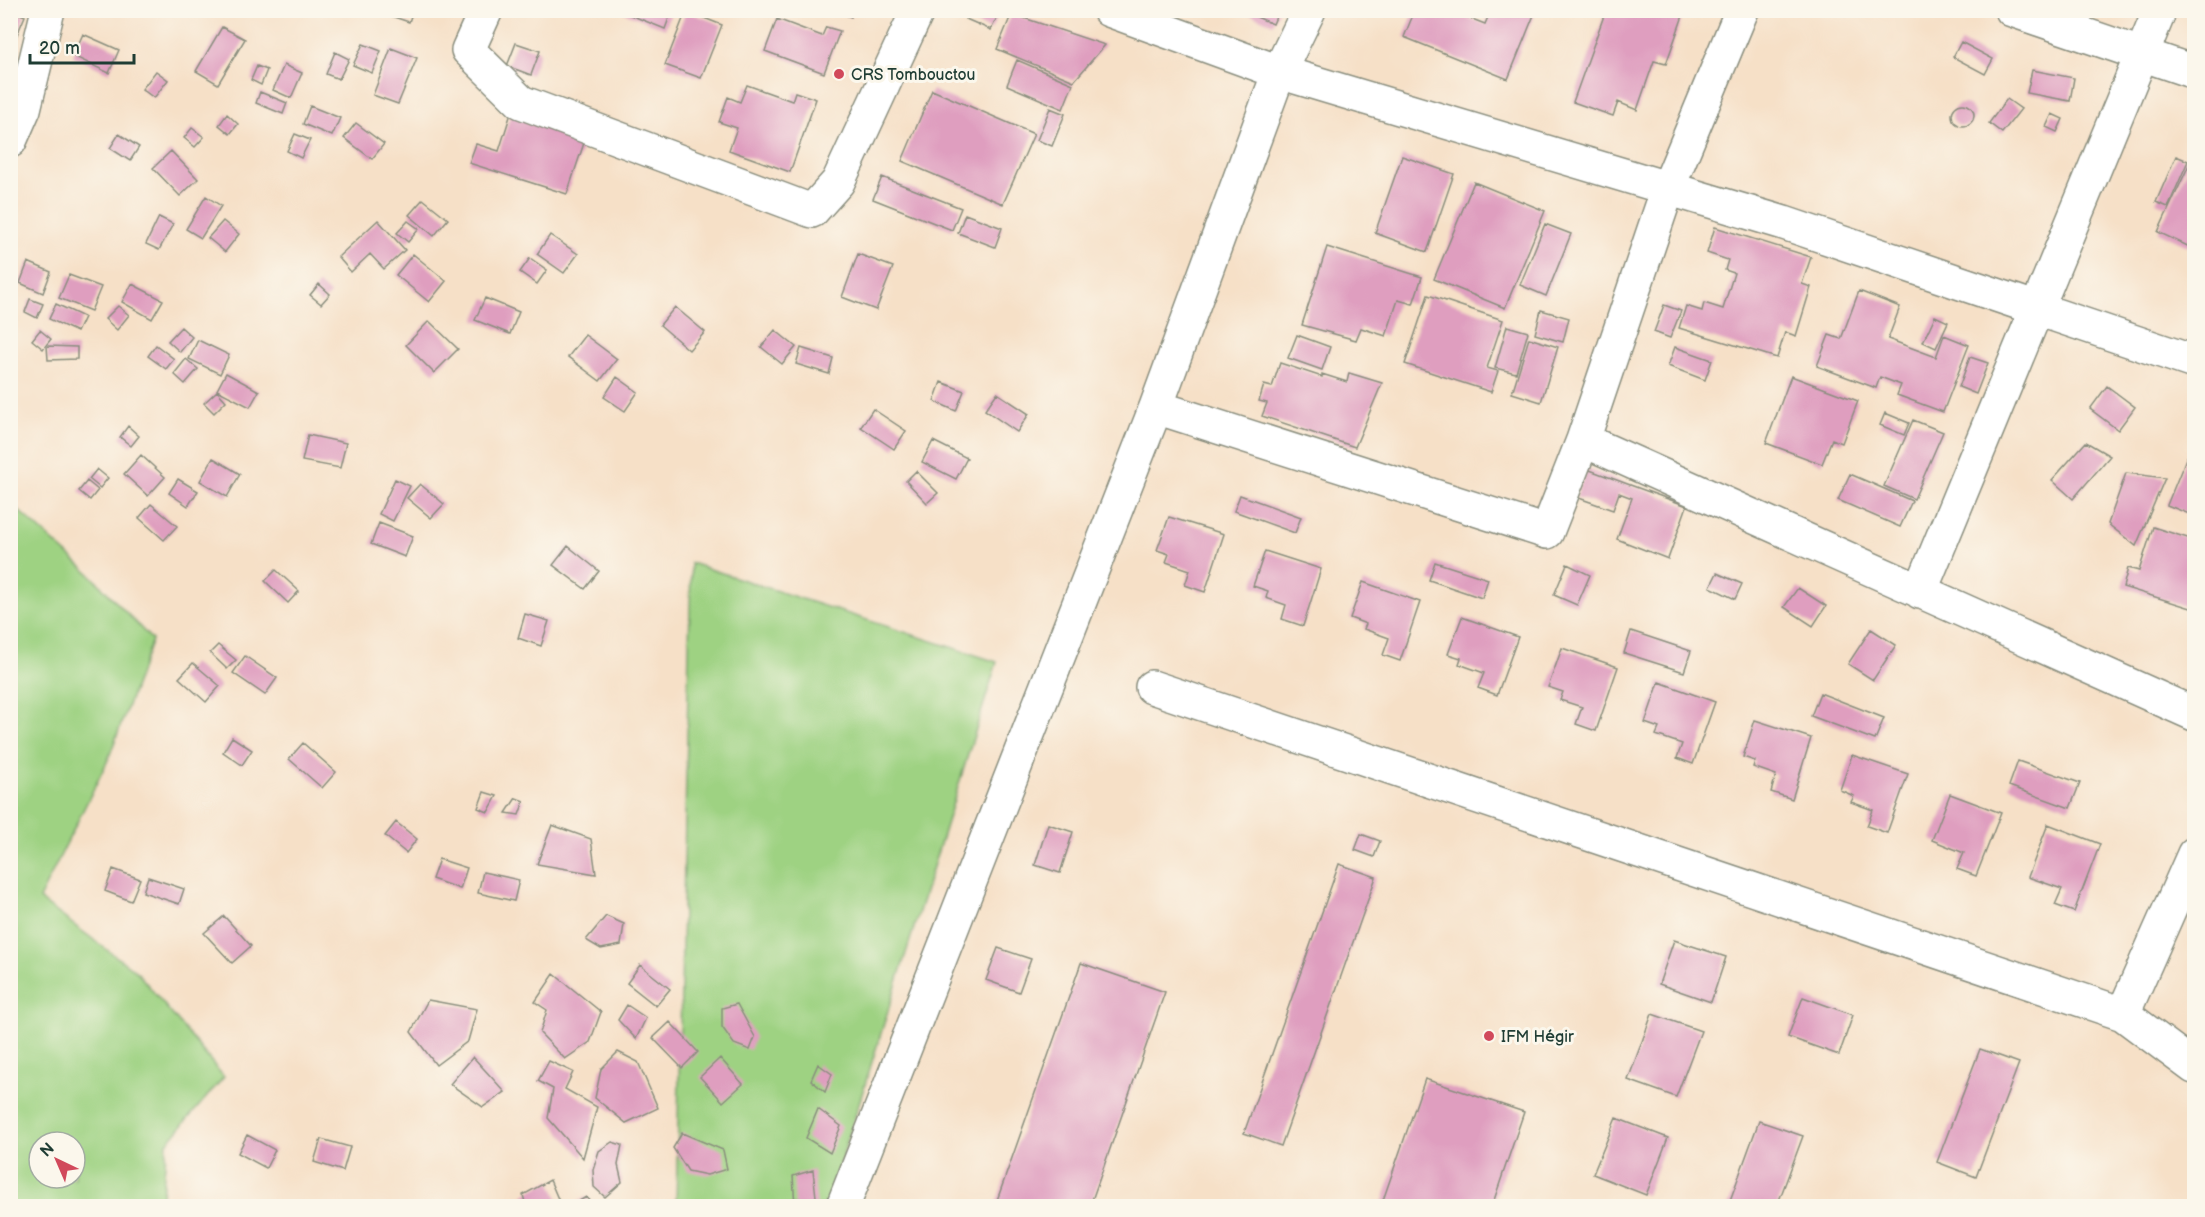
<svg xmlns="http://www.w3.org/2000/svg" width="2205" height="1217" font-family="'Balsamiq Sans',sans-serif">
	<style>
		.green { fill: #9ed282; stroke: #5e885b; stroke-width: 1.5; fill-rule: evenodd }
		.building { fill: #df9ebf }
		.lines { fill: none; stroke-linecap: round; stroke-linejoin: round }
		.street-casing { stroke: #8a8e7e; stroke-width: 36 }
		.street { stroke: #fff; stroke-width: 33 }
		.poi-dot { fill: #d1495b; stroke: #fbf7ec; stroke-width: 2 }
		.labels { text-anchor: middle; stroke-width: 6; stroke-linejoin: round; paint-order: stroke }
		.poi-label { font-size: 16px; fill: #1f3d34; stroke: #fbf7ec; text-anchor: start }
	</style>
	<rect width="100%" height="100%" fill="#fbf7ec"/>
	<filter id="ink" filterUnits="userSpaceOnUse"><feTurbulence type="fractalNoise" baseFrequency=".0167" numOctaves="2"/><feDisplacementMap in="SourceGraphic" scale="12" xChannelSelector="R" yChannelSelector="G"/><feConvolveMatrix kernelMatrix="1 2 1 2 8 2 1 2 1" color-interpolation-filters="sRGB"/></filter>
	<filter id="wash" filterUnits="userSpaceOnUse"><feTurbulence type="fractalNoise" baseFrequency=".008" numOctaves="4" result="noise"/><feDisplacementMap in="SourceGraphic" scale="24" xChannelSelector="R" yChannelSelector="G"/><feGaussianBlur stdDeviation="1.35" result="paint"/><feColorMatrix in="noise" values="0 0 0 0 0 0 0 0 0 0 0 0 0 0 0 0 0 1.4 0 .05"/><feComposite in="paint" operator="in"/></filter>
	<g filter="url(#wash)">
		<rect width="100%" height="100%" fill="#f6e0c7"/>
		<!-- green -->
		<path class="green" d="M10 503 90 574 152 640 108 760 39 899 137 972 224 1077 167 1143 161 1206H11ZM39 1142H75V1178H39Z
			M691 563 997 662 827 1206H676Z"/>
		<g id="blocks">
			<!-- building -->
			<path class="building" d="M11 10 25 16 13 44 10 43Z
				M373 10H413L409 22Z
				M618 10H672L665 29Z
				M833 10H853L851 17Z
				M969 10H993L999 13 991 30 966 19Z
				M1246 10H1279L1273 24 1245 12Z
				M1415 10H1449L1485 24 1491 10H1536L1508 79 1404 37Z
				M1606 10H1685L1666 64 1654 61 1637 110 1618 102 1613 116 1573 102Z
				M686 11 722 25 701 78 665 65Z
				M1012 13 1024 18 1105 45 1074 81 997 49Z
				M777 19 822 36 826 27 840 31 824 73 765 51Z
				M222 27 245 39 218 84 196 71Z
				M83 34 119 50 109 73 73 56Z
				M1961 42 1993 59 1985 74 1953 57Z
				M516 43 540 51 531 75 507 66Z
				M363 44 381 51 372 73 353 65Z
				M391 48 417 58 398 104 373 95Z
				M335 52 349 59 339 79 326 74Z
				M1017 60 1073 84 1063 109 1007 85Z
				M284 65 302 73 291 98 273 90Z
				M257 66 267 70 261 85 251 80Z
				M2032 70 2074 78 2070 101 2027 93Z
				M156 71 168 80 154 98 142 89Z
				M747 85 792 101 795 92 816 99 790 172 729 150 737 128 719 122 728 97 740 102Z
				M932 90 1034 134 1003 204 902 161Z
				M260 92 287 103 283 114 256 103Z
				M2007 99 2021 109 2002 133 1989 123Z
				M1952 115a11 11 0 1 1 22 0a11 11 0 1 1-22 0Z
				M310 106 340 118 332 136 303 124Z
				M1050 108 1065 114 1052 146 1037 140Z
				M512 110 587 134 567 194 469 163 476 144 499 151Z
				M227 114 238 124 230 134 219 125Z
				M2052 114 2063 119 2057 132 2046 127Z
				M356 123 384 144 372 159 344 138Z
				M192 128 204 137 195 147 184 138Z
				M119 134 139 147 130 161 110 148Z
				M295 134 310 140 301 158 287 151Z
				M171 151 198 179 180 196 153 168Z
				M2194 154V249L2158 232Z
				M1402 156 1454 174 1427 252 1375 233Z
				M2176 156 2188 161 2168 207 2156 202Z
				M882 177 961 208 952 230 873 199Z
				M1474 182 1545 211 1505 308 1434 279Z
				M206 196 221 206 201 238 186 229Z
				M423 199 448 219 434 236 409 215Z
				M965 214 1002 228 995 247 958 233Z
				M159 217 173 224 159 250 146 244Z
				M378 220 405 250 384 269 370 254 351 272 338 257Z
				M223 221 239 234 225 252 208 238Z
				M408 221 419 229 408 242 397 233Z
				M1545 224 1571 234 1546 296 1520 285Z
				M1715 227 1811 257 1802 284 1811 287 1796 336 1785 332 1777 358 1679 328 1686 306 1702 311 1704 303 1723 309 1734 273 1725 270 1728 260 1707 253Z
				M550 235 578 254 564 273 537 254Z
				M1327 247 1422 277 1413 304 1398 300 1386 336 1361 328 1356 340 1302 325Z
				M413 254 446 281 429 302 396 275Z
				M858 254 893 267 876 310 842 297Z
				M530 258 547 270 537 284 520 272Z
				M28 262 51 272 43 293 20 283Z
				M69 275 101 287 91 311 59 298Z
				M132 284 163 300 152 319 122 302Z
				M319 284 330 294 321 304 310 295Z
				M1859 291 1900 307 1888 339 1936 357 1944 335 1969 345 1943 412 1897 395 1901 385 1880 377 1876 388 1817 366 1829 335 1841 339Z
				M1428 295 1503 320 1487 368 1498 371 1491 392 1405 364Z
				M485 298 519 312 510 334 475 320Z
				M30 299 43 304 37 318 25 312Z
				M56 304 84 317 77 332 49 319Z
				M1664 305 1681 311 1670 338 1654 332Z
				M118 306 129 315 117 330 105 319Z
				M675 307 705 332 689 350 660 325Z
				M1541 310 1569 318 1563 342 1535 334Z
				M1935 316 1948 322 1936 348 1923 342Z
				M429 321 458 349 434 373 406 345Z
				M1507 326 1528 332 1516 373 1495 368Z
				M181 327 192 337 180 352 168 341Z
				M40 330 51 339 43 349 32 340Z
				M775 330 796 347 782 364 761 347Z
				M585 335 617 359 600 381 568 357Z
				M1297 335 1330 347 1322 370 1288 358Z
				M1529 338 1558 347 1541 402 1512 393Z
				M198 340 229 355 220 374 189 359Z
				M156 345 174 359 166 369 148 356Z
				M47 346 77 347V359L48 360Z
				M1675 347 1712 360 1705 380 1668 366Z
				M801 348 833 358 829 374 796 364Z
				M1970 357 1988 363 1976 394 1959 387Z
				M186 359 198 369 185 384 174 374Z
				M1280 363 1322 377V374L1347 382 1349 373 1382 383 1355 447 1262 416 1267 403 1259 401 1264 385 1272 387Z
				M226 373 259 391 250 407 217 390Z
				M1791 376 1858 401 1842 443 1832 439 1822 464 1766 443Z
				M617 377 638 392 625 411 604 397Z
				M941 382 964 391 956 411 934 401Z
				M2107 386 2135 407 2118 430 2090 409Z
				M217 391 226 401 214 413 204 403Z
				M997 393 1029 414 1017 432 985 410Z
				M873 409 906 431 894 449 861 427Z
				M1885 413 1909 423 1904 435 1880 425Z
				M1913 420 1943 432 1914 499 1884 486Z
				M128 426 139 436 131 446 120 437Z
				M308 435 346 443 340 468 302 461Z
				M2194 439V516L2167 505Z
				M933 441 967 458 956 479 922 462Z
				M2086 442 2110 456 2073 499 2052 480Z
				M141 455 165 477 148 496 124 474Z
				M213 458 240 474 227 497 200 481Z
				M97 469 108 478 100 488 89 479Z
				M1587 469 1687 506 1668 559 1617 539 1632 498 1619 493 1613 510 1576 497Z
				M916 471 938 493 927 503 906 481Z
				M2126 473 2165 478 2136 546 2108 524Z
				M1850 474 1912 501 1900 527 1838 500Z
				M178 479 198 491 188 506 169 493Z
				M395 479 410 486 393 521 379 514Z
				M87 481 98 490 90 500 79 491Z
				M420 484 444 504 431 518 407 498Z
				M1240 495 1301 517 1295 533 1234 511Z
				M151 504 177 526 164 540 139 518Z
				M1169 517 1224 534 1205 592 1185 585 1190 570 1166 562 1169 554 1157 550Z
				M379 523 413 536 405 557 371 544Z
				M2153 527 2194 540V609L2123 587 2128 568 2139 571Z
				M568 546 599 571 585 589 553 565Z
				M1265 551 1321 569 1303 626 1282 619 1286 605 1266 598 1268 591 1253 586Z
				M1435 562 1488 579 1482 598 1429 580Z
				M1567 564 1590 575 1577 605 1554 595Z
				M276 570 299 591 288 603 265 581Z
				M1717 573 1742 584 1735 599 1710 587Z
				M1363 582 1420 602 1400 661 1383 655 1389 638 1364 629 1366 624 1350 618Z
				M1798 588 1826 606 1813 626 1784 607Z
				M525 614 549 621 541 646 518 638Z
				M1462 617 1518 637 1497 695 1478 688 1484 673 1459 664 1461 658 1448 654Z
				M1871 629 1896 645 1873 680 1848 664Z
				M1631 631 1691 651 1684 672 1624 653Z
				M218 645 236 660 227 669 210 653Z
				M1562 648 1618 667 1596 731 1576 724 1582 707 1560 700 1563 692 1548 687Z
				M245 656 277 678 265 695 233 673Z
				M193 663 220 686 206 702 179 678Z
				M1659 682 1715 702 1693 764 1677 758 1682 744 1656 735 1659 728 1645 723Z
				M1820 693 1884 718 1875 740 1811 716Z
				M1755 720 1811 738 1792 799 1771 792 1776 775 1753 767 1755 761 1743 757Z
				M232 737 252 750 242 765 223 752Z
				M303 743 336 772 322 788 289 759Z
				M1852 755 1908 774 1887 833 1867 826 1873 810 1851 802 1854 796 1840 790Z
				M2018 761 2080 783 2070 808 2009 786Z
				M484 792 497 796 488 812 478 808Z
				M1950 794 2001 813 1976 876 1957 869 1964 853 1932 840Z
				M516 798 524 801 519 815 506 813Z
				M396 822 417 839 406 853 385 836Z
				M1048 824 1073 832 1060 873 1035 865Z
				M2048 824 2100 844 2074 912 2055 905 2062 889 2028 877Z
				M552 825 591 839 596 874 537 864Z
				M1361 834 1380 841 1374 857 1355 850Z
				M439 859 467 868 460 889 432 879Z
				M1339 864 1376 877 1281 1146 1244 1133Z
				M113 869 140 879 131 901 105 891Z
				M483 872 519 880 514 901 478 893Z
				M148 877 184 889 179 904 143 892Z
				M224 916 251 946 232 963 204 933Z
				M606 916 624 924 621 945 601 949 586 940Z
				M1674 940 1726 957 1711 1002 1659 984Z
				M998 948 1031 959 1019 992 986 980Z
				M1081 963 1165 992 1090 1206H995Z
				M640 965 670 989 656 1006 627 983Z
				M554 974 601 1012 590 1042 565 1059 540 1033 547 1010 535 1002Z
				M1803 997 1853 1015 1839 1055 1788 1037Z
				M428 1000 477 1009 468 1041 436 1065 411 1032Z
				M737 1004 755 1037 750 1050 734 1044 722 1027V1008Z
				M627 1005 646 1018 636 1039 618 1020Z
				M1652 1014 1701 1031 1676 1097 1628 1080Z
				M670 1022 698 1052 682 1068 653 1038Z
				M1980 1049 2019 1063 1976 1177 1937 1162Z
				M618 1052 638 1062 658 1108 626 1123 595 1098 601 1069Z
				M473 1057 505 1092 483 1107 450 1084Z
				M720 1058 743 1084 723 1102 700 1077Z
				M549 1061 573 1072 565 1089 597 1107 583 1158 548 1118 553 1089 538 1081Z
				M818 1064 832 1074 825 1092 811 1080Z
				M1425 1079 1524 1112 1492 1206H1381Z
				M818 1109 841 1126 830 1153 806 1138Z
				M1616 1118 1668 1138 1646 1195 1593 1174Z
				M1759 1121 1803 1136 1777 1206H1728Z
				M682 1133 723 1150 727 1169 707 1175 688 1171 673 1148Z
				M247 1135 275 1150 266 1168 238 1153Z
				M321 1139 350 1147 343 1171 314 1162Z
				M612 1142 622 1145 618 1165 622 1182 605 1197 594 1187 593 1170 599 1151Z
				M813 1170 817 1206H795L793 1176Z
				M550 1180 561 1206H526L523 1195Z
				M586 1197 594 1206H571Z"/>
		</g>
	</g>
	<g filter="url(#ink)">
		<use href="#blocks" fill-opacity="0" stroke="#8a8e7e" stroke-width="1.5"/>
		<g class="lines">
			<defs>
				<path id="street" d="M486 10 468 50 521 102 812 211 838 182 918 10
					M1109 10 1279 72 1784 223 2194 362
					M2012 10 2194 72
					M10 141 24 109 48 10
					M1156 407 1547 532 1583 440 1668 188 1742 10
					M1583 440 2194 714
					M1920 592 2160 10
					M1152 687 2123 1014 2194 854
					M2123 1014 2194 1067
					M843 1206 1156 407 1279 72 1309 10"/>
			</defs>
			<!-- street casing -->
			<use href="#street" class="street-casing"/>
			<!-- street -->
			<use href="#street" class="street"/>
		</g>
	</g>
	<!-- markers -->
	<g class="poi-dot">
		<circle cx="839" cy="74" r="6"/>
		<circle cx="1489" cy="1036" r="6"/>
	</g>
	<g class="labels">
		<!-- poi labels -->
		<g class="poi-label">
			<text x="851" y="80">CRS Tombouctou</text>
			<text x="1501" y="1042">IFM Hégir</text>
		</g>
	</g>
	<!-- margin -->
	<rect width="2205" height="1217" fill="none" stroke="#fbf7ec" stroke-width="36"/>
	<!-- north arrow -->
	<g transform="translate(57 1160) rotate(316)"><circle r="28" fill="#fbf7ec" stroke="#a3ada2" stroke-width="1.5"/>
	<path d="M0-4.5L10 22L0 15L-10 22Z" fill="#d1495b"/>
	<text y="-9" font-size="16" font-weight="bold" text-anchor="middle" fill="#1f3d34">N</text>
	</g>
	<!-- scale -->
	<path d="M30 54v9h104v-9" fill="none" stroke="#1f3d34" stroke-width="3"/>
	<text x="39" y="54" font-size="18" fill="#1f3d34" stroke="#fbf7ec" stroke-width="4.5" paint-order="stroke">20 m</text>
</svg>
